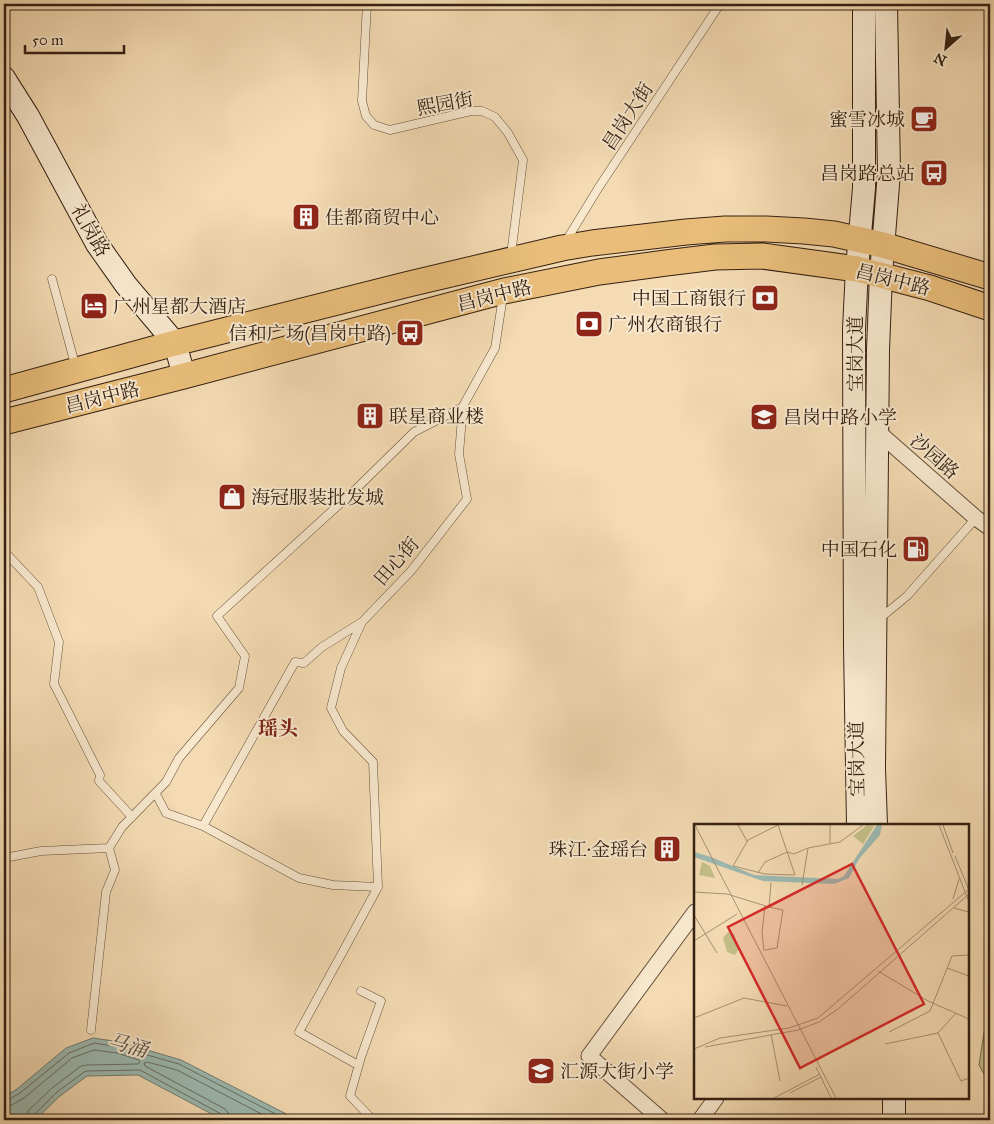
<svg xmlns="http://www.w3.org/2000/svg" width="994" height="1124" font-family="'IM FELL Great Primer','Noto Serif SC',serif">
	<style>
		.green { fill: #c3be88; stroke: #7c6f4d }
		.water { fill: #9cbab2; stroke: #727c72 }
		.lines { fill: none; stroke-linecap: round; stroke-linejoin: round }
		.shore { stroke: #686d62; stroke-width: 1 }
		.lane-casing { stroke: #644f3a; stroke-width: 9 }
		.street-casing { stroke: #644f3a; stroke-width: 17 }
		.secondary-casing { stroke: #342012; stroke-width: 24 }
		.primary-casing { stroke: #342012; stroke-width: 27 }
		.lane { stroke: #f8e8ce; stroke-width: 8 }
		.street { stroke: #f8e8ce; stroke-width: 15 }
		.secondary { stroke: #f8e8ce; stroke-width: 22 }
		.primary { stroke: #eabe7a; stroke-width: 25 }
		.labels { text-anchor: middle; stroke-width: 4; stroke-linejoin: round; paint-order: stroke }
		.street-label { font-size: 19px; fill: #342012; stroke: #f8e8ce }
		.poi-label { font-size: 19px; fill: #342012; stroke: #f8e8ce; text-anchor: start }
		.neighbourhood-label { font-size: 20px; font-weight: bold; fill: #7a1f14; stroke: #f8e8ce }
		.water-label { font-size: 20px; font-style: italic; fill: #534e42; stroke: #f8e8ce }
		.inset-road { fill: none; stroke: #a79073; stroke-width: 1 }
		.view { fill: #d62828; fill-opacity: 0.15; stroke: #d62828; stroke-width: 2.5 }
		.inset-edge { fill: none; stroke: #342012; stroke-width: 2.5 }
	</style>
	<rect width="100%" height="100%" fill="#f4dbb3"/>
	<filter id="stains"><feTurbulence type="fractalNoise" baseFrequency=".004" numOctaves="4"/><feColorMatrix values="0 0 0 0 .2 0 0 0 0 .09 0 0 0 0 .02 0 0 0 .5 -.17"/></filter>
	<radialGradient id="worn" r=".72"><stop offset=".6" stop-color="#630" stop-opacity="0"/><stop offset="1" stop-color="#630" stop-opacity=".3"/></radialGradient>
	<!-- green -->
	<path class="green" d="M990 994V1085L979 1065Z"/>
	<!-- water -->
	<path class="water" d="M93 1038 120 1042 181 1060 298 1120H223L138 1075 87 1076 60 1096 35 1120H4V1097L17 1089 66 1048Z"/>
	<g class="lines">
		<!-- shore -->
		<path class="shore" d="M4 1101 8 1100 20 1093 69 1053 94 1043 119 1047 179 1064 287 1120
			M4 1107 10 1106 24 1098 72 1058 94 1050 117 1053 139 1060 140 1062 138 1064 87 1065 81 1066 52 1088 28 1111 26 1120
			M32 1120 34 1115 57 1092 84 1072 87 1071 140 1070 221 1114 223 1116 224 1120
			M230 1120 229 1114 225 1109 145 1066 144 1063 147 1062 177 1070 273 1120"/>
		<defs>
			<path id="lane" d="M367 4 362 101 366 116 374 125 390 130 471 111H482L495 117 508 133 523 160 511 255
				M566 241 599 187 720 4
				M52 279 76 368
				M4 551 38 587 59 642 54 684 100 775 99 781 132 817
				M879 619 907 596 976 518
				M156 794 166 813 203 826 299 878 333 885 378 887
				M203 826 295 662 304 663 322 647 362 622
				M4 858 41 851 109 848
				M361 991 381 1001 361 1057 350 1096 373 1120
				M91 1030 106 892 115 870 109 848 122 827 166 782 179 758 239 688 245 656 217 616 355 490 414 432 463 407
				M358 1065 299 1032 378 887 373 762 343 731 331 708 341 668 362 622 411 571 467 499 459 454 463 406 495 348 503 296"/>
			<path id="street" d="M878 432 976 518 990 528
				M662 1120 589 1056 695 912
				M700 1120 716 1098"/>
			<path id="secondary" d="M4 78 28 116 97 244 126 285 175 343 184 376
				M858 825 855 646 854 329 857 269 864 188V4
				M876 825 874 768 878 350 881 274 889 172 886 4
				M894 1098V1120"/>
			<path id="primary" d="M4 390 175 343 409 284 562 248 592 243 686 232 725 229H766L804 231 834 234 883 245 990 277
				M4 422 184 376 504 291 599 272 666 263 715 257 762 256 857 269 930 288 990 308"/>
		</defs>
		<!-- lane casing -->
		<use href="#lane" class="lane-casing"/>
		<!-- street casing -->
		<use href="#street" class="street-casing"/>
		<!-- secondary casing -->
		<use href="#secondary" class="secondary-casing"/>
		<!-- primary casing -->
		<use href="#primary" class="primary-casing"/>
		<!-- lane -->
		<use href="#lane" class="lane"/>
		<!-- street -->
		<use href="#street" class="street"/>
		<!-- secondary -->
		<use href="#secondary" class="secondary"/>
		<!-- primary -->
		<use href="#primary" class="primary"/>
	</g>
	<!-- icons -->
	<defs>
		<symbol id="cafe-square" viewBox="-11 -11 22 22"><rect x="-9" y="-9" width="18" height="18" rx="4" fill="#8f2418" stroke="#f8e8ce"/><path d="M-5.5-4.5H6V0H3Q3 3.5 0 3.5H-2.5Q-5.5 3.5-5.5 0ZM3-3.2v2h1.7v-2ZM-6 4.5H4V6H-6Z" fill="#fff"/></symbol>
		<symbol id="bus-square" viewBox="-11 -11 22 22"><rect x="-9" y="-9" width="18" height="18" rx="4" fill="#8f2418" stroke="#f8e8ce"/><path d="M-5-6H5V4H4V6H2V4H-2V6H-4V4H-5ZM-3.5-4V0h7V-4ZM-3.5 1.2v1.5H-2V1.2ZM2 1.2v1.5H3.5V1.2Z" fill="#fff"/></symbol>
		<symbol id="building-square" viewBox="-11 -11 22 22"><rect x="-9" y="-9" width="18" height="18" rx="4" fill="#8f2418" stroke="#f8e8ce"/><path d="M-4-6H4V6H1V3H-1V6H-4ZM-2.5-4.3h1.7v1.8h-1.7ZM.8-4.3h1.7v1.8H.8ZM-2.5-1h1.7V.8h-1.7ZM.8-1h1.7V.8H.8Z" fill="#fff"/></symbol>
		<symbol id="bank-square" viewBox="-11 -11 22 22"><rect x="-9" y="-9" width="18" height="18" rx="4" fill="#8f2418" stroke="#f8e8ce"/><path d="M-6-4H6V4H-6ZM0-2.3a2.3 2.3 0 1 0 0 4.6a2.3 2.3 0 1 0 0-4.6Z" fill="#fff"/></symbol>
		<symbol id="hotel-square" viewBox="-11 -11 22 22"><rect x="-9" y="-9" width="18" height="18" rx="4" fill="#8f2418" stroke="#f8e8ce"/><path d="M-6-4.5h1.5V1H6V5H4.5V3h-9V5H-6ZM-4 0a1.8 1.8 0 1 1 3.6 0ZM.5 0V-2.5h3Q6-2.5 6 0Z" fill="#fff"/></symbol>
		<symbol id="school-square" viewBox="-11 -11 22 22"><rect x="-9" y="-9" width="18" height="18" rx="4" fill="#8f2418" stroke="#f8e8ce"/><path d="M0-5L7-2L0 1L-7-2ZM-4 1L0 2.5L4 1V4Q0 6-4 4Z" fill="#fff"/></symbol>
		<symbol id="shop-square" viewBox="-11 -11 22 22"><rect x="-9" y="-9" width="18" height="18" rx="4" fill="#8f2418" stroke="#f8e8ce"/><path d="M-5-2.5h2.3a2.7 3.5 0 0 1 5.4 0H5L5.5 6h-11ZM-1.5-2.5h3a1.5 2.3 0 0 0-3 0Z" fill="#fff"/></symbol>
		<symbol id="fuel-square" viewBox="-11 -11 22 22"><rect x="-9" y="-9" width="18" height="18" rx="4" fill="#8f2418" stroke="#f8e8ce"/><path d="M-5.5-6h7V0h2V4h1.3V-2.5L3-4.5l.8-.8L6-3V5H2.5V1h-1V6h-7ZM-4.2-4.7v3.2H.2V-4.7Z" fill="#fff"/></symbol>
	</defs>
	<g fill-rule="evenodd">
		<use href="#cafe-square" x="908" y="103" width="32" height="32"/>
		<use href="#bus-square" x="918" y="157" width="32" height="32"/>
		<use href="#building-square" x="290" y="201" width="32" height="32"/>
		<use href="#bank-square" x="749" y="282" width="32" height="32"/>
		<use href="#hotel-square" x="78" y="290" width="32" height="32"/>
		<use href="#bank-square" x="573" y="308" width="32" height="32"/>
		<use href="#bus-square" x="394" y="317" width="32" height="32"/>
		<use href="#building-square" x="354" y="400" width="32" height="32"/>
		<use href="#school-square" x="748" y="401" width="32" height="32"/>
		<use href="#shop-square" x="216" y="481" width="32" height="32"/>
		<use href="#fuel-square" x="900" y="533" width="32" height="32"/>
		<use href="#building-square" x="651" y="833" width="32" height="32"/>
		<use href="#school-square" x="525" y="1055" width="32" height="32"/>
	</g>
	<g class="labels">
		<!-- street labels -->
		<g class="street-label">
			<text transform="translate(445 103) rotate(-10)" y="7">熙园街</text>
			<text transform="translate(627 116) rotate(-57)" y="7">昌岗大街</text>
			<text transform="translate(91 230) rotate(60)" y="7">礼岗路</text>
			<text transform="translate(893 279) rotate(14)" y="7">昌岗中路</text>
			<text transform="translate(494 295) rotate(-14)" y="7">昌岗中路</text>
			<text transform="translate(855 354) rotate(-90)" y="7">宝岗大道</text>
			<text transform="translate(102 397) rotate(-14)" y="7">昌岗中路</text>
			<text transform="translate(935 456) rotate(41)" y="7">沙园路</text>
			<text transform="translate(396 561) rotate(-49)" y="7">田心街</text>
			<text transform="translate(856 759) rotate(-91)" y="7">宝岗大道</text>
		</g>
		<!-- poi labels -->
		<g class="poi-label">
			<text x="905" y="126" text-anchor="end">蜜雪冰城</text>
			<text x="915" y="180" text-anchor="end">昌岗路总站</text>
			<text x="325" y="224">佳都商贸中心</text>
			<text x="746" y="305" text-anchor="end">中国工商银行</text>
			<text x="113" y="313">广州星都大酒店</text>
			<text x="608" y="331">广州农商银行</text>
			<text x="391" y="340" text-anchor="end">信和广场(昌岗中路)</text>
			<text x="389" y="423">联星商业楼</text>
			<text x="783" y="424">昌岗中路小学</text>
			<text x="251" y="504">海冠服装批发城</text>
			<text x="897" y="556" text-anchor="end">中国石化</text>
			<text x="648" y="856" text-anchor="end">珠江·金瑶台</text>
			<text x="560" y="1078">汇源大街小学</text>
		</g>
		<!-- neighbourhood labels -->
		<g class="neighbourhood-label">
			<text x="278" y="735">瑶头</text>
		</g>
		<!-- water labels -->
		<g class="water-label">
			<text transform="translate(128 1045) rotate(16)" y="7">马涌</text>
		</g>
	</g>
	<!-- overview -->
	<g transform="translate(694 824)">
		<rect width="275" height="275" fill="#f4dbb3"/>
		<path d="M173 1 180 2 169 20 159 12ZM8 38 16 42 21 54 5 51ZM34 108 40 110 45 125 41 131 33 128 29 114Z" fill="#c3be88"/>
		<path d="M183 1H188L186 11 165 35 155 54 140 60 69 57 0 33V28L17 33 60 51 144 55 150 52Z" fill="#9cbab2"/>
		<path class="inset-road" d="M1 1 142 274M44 1 53 17M84 1 101 51 71 50 39 42 54 16ZM136 1V19M245 1 275 78M249 1 259 29M261 32 275 66M64 49 71 38 93 28 100 30 114 24M108 61 114 24 146 18 169 1M0 68 33 70 75 83 77 59M259 75 265 55M260 84 275 88M0 91 23 129M0 117 43 90M71 126 83 124 89 86 75 83M70 127 68 108 71 82M253 144 275 152M184 147 234 177 275 195M0 194 50 174 93 182M195 208 236 187 258 132 275 131M244 209 267 257 275 254M77 210 86 257M191 220 244 209 262 189M11 223 104 206 125 198 144 185 275 70M0 225 26 214 95 204 124 194 275 65M122 243 137 274M96 269 127 253M80 274 126 250"/>
		<path class="view" d="M158 40 230 180 106 244 34 103Z"/>
		<rect width="275" height="275" class="inset-edge"/>
	</g>
	<!-- margin -->
	<rect width="994" height="1124" fill="none" stroke="#f4dbb3" stroke-width="20"/>
	<rect x="5" y="5" width="984" height="1114" fill="none" stroke="#342012" stroke-width="2.5"/>
	<rect x="10" y="10" width="974" height="1104" fill="none" stroke="#342012"/>
	<!-- north arrow -->
	<g transform="translate(946 48) rotate(207)" stroke="#f8e8ce" stroke-width="4" paint-order="stroke">
	<path d="M0-4L9 19L0 12L-9 19Z" fill="#342012"/>
	<text y="-8" font-size="14" font-weight="bold" text-anchor="middle" fill="#342012">N</text>
	</g>
	<!-- scale -->
	<path d="M25 45v8h99v-8" fill="none" stroke="#342012" stroke-width="2.5"/>
	<text x="32" y="45" font-size="15" fill="#342012" stroke="#f8e8ce" stroke-width="4" paint-order="stroke">50 m</text>
	<rect width="100%" height="100%" filter="url(#stains)"/>
	<rect width="100%" height="100%" fill="url(#worn)"/>
</svg>
